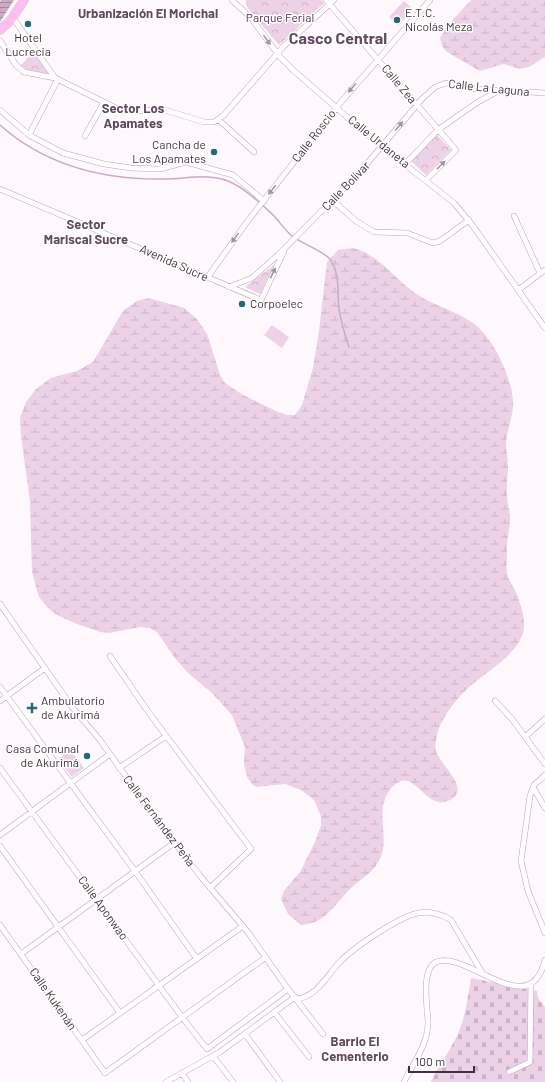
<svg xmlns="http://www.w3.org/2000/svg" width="545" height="1082" font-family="Barlow,sans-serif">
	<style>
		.forest { fill: url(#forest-crowns) }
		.wetland { fill: url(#wetland-marsh) }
		.cemetery { fill: url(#cemetery-stones) }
		.pitch { fill: #ecd1e7 }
		.water { fill: url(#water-rules) }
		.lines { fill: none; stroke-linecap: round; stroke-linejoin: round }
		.stream { stroke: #cca9c5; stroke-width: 1.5 }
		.minor-casing { stroke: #bfa2b9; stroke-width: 6 }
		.highway-casing { stroke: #d8d6d8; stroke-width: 10 }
		.minor { stroke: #fff; stroke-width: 5 }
		.highway { stroke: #fcbdf1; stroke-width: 8 }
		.oneway { fill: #9e989e }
		.poi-dot { fill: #206b74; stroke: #fff; stroke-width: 1.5 }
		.labels { text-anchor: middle; stroke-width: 3; stroke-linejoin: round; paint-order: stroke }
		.poi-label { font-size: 12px; fill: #3e323c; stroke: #fff; text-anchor: start }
		.park-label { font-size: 12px; fill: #55294f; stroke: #fff }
		.street-label { font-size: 12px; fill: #3e323c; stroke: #fff }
		.neighbourhood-label { font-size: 13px; font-weight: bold; fill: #61485d; stroke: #fff }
		.district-label { font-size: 16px; font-weight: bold; fill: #61485d; stroke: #fff }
	</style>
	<defs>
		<pattern id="forest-crowns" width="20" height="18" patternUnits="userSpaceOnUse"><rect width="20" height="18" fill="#ecd1e7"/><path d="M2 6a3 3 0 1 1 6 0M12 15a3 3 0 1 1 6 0" fill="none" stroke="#cbb4c7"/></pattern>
		<pattern id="wetland-marsh" width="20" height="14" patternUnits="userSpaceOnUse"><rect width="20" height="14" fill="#ecd1e7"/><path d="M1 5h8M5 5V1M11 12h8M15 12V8" fill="none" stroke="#cbb4c7"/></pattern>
		<pattern id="cemetery-stones" width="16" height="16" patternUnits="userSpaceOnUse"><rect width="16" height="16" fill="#ecd1e7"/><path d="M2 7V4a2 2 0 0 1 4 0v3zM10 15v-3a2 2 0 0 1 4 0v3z" fill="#cbb4c7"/></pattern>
		<pattern id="water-rules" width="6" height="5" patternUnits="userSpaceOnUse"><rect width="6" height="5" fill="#cca9c5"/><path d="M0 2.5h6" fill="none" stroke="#a78aa1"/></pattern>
	</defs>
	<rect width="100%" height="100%" fill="#fff8fd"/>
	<!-- forest -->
	<path class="forest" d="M245 0H321L324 3 279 45 249 10Z
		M34 52 48 72 47 73 31 72 20 66Z
		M437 135 451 150 426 175 411 161Z
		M274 265 260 294 245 287Z"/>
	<!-- wetland -->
	<path class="wetland" d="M471 0H545V57L529 67 520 69 504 64 480 71 447 52 442 46 440 38 449 24Z
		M353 248C381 255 397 283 421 297 440 308 460 312 478 327 495 342 515 384 513 407 512 419 507 431 506 443 506 451 508 459 508 467 508 476 506 485 507 495 507 504 511 513 510 522 509 533 506 543 507 555 507 560 506 568 507 573 508 579 512 585 515 590 520 603 528 622 522 635 515 657 482 674 466 690 456 699 444 716 439 728 437 735 434 744 436 751 440 764 464 783 456 795 453 799 449 801 444 802 422 806 412 762 390 790 375 809 388 833 382 854 376 872 361 878 348 891 334 906 324 924 301 925L288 914 281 899 284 891 300 872 315 842 321 825V816L314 800 301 790 285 784 256 787 252 784 247 777 244 764 245 747 232 715 212 693 188 673 174 657 157 632 149 628 140 627 109 633 100 632 77 624 59 616 50 610 39 597 32 572 30 501 21 436 20 418 26 402 36 389 51 378 77 371 93 362 123 311 137 301 149 298 184 308 197 319 207 334 220 375 225 383 243 395 276 411 287 415H295L302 405 313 368 319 331 327 262 338 250Z"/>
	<!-- cemetery -->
	<path class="cemetery" d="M471 978 537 991 538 998 545 1007V1082H431C438 1066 448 1054 456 1038 465 1020 468 998 471 978Z"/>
	<!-- pitch -->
	<path class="pitch" d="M404 1 413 9 398 26 389 17Z
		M272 325 289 337 282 348 264 335Z
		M70 749 84 768 72 777 58 759Z"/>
	<!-- water -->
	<path class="water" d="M1 0H14L0 22V2Z"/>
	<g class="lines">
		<!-- stream -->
		<path class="stream" d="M0 125C46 166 105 180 165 179 185 179 210 173 228 181 243 187 265 207 276 218 281 224 286 231 292 236 302 244 327 252 332 262 340 276 337 293 339 309 341 322 345 335 349 347"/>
		<defs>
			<path id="minor" d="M232 0 251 18 280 57 293 70 369 136 454 203 473 226 545 328
				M326 0 456 150 426 180
				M13 18 55 78
				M0 41 16 65 24 72 55 78 122 111 165 110 204 122H214L223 116 283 47 334 0
				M0 110 29 135 63 153 104 164 131 168 160 169 186 162 233 175 264 201
				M219 120 254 152
				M29 135 58 79
				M85 136 104 102
				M405 164 439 129 478 102 498 91
				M0 189 261 300 284 251
				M332 200 356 221 374 232 407 233 433 243 440 241 469 220
				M514 216 540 273
				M207 278 247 222 341 102 430 0
				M229 287 252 278 278 255 358 174 422 99 435 87 446 83 476 89 545 93
				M518 290 545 270
				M0 604 72 707 100 740 159 823 201 877 247 931 285 985 323 1034
				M110 656 149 713 251 849 210 888
				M0 687 135 871 197 959
				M0 701 45 668
				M495 701 512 719 545 764
				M525 737 545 719
				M0 768 182 1017 207 1049 288 989
				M119 768 166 736
				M545 775 534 785 530 796 521 861 528 891 545 933
				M533 787 545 808
				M0 835 110 754
				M0 846 120 1013
				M0 925 105 1073 266 957
				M21 954 174 843
				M296 999C316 998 328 974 340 962 354 947 399 917 418 913 429 911 442 914 451 920L483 974
				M274 1012 309 1057
				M245 1034 280 1082
				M82 1040 243 926
				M213 1056 233 1082
				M509 1072 530 1062 531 983
				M182 1073 188 1082
				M166 1082 220 1052 295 997
				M404 1082C413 1064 428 1044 428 1023 428 1010 420 970 436 962 466 949 530 1024 545 960"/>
			<path id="highway" d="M0 30 11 20 24 0"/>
		</defs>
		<!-- minor casing -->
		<use href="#minor" class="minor-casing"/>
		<!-- highway casing -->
		<use href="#highway" class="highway-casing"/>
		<!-- minor -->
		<use href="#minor" class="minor"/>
		<!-- highway -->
		<use href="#highway" class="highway"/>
	</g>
	<!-- one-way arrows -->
	<defs><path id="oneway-solid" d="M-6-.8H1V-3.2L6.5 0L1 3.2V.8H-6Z"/></defs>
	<g class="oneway">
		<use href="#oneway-solid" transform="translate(267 40) rotate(54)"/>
		<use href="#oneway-solid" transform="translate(352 88) rotate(130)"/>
		<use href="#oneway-solid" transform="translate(399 126) rotate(-50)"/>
		<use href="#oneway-solid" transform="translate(441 165) rotate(-45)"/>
		<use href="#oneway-solid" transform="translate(272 190) rotate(128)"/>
		<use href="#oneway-solid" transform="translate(235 238) rotate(126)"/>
		<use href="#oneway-solid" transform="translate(273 273) rotate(-64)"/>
	</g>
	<!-- markers -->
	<g class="poi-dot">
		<circle cx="397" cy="20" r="4"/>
		<circle cx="28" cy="24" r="4"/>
		<circle cx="214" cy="152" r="4"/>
		<circle cx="242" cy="304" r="4"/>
		<path d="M30 702h4v4h4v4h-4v4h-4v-4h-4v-4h4z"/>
		<circle cx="87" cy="756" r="4"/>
	</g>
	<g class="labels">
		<!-- poi labels -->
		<g class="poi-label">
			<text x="405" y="17">E.T.C.<tspan x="405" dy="14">Nicolás Meza</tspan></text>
			<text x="28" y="42" text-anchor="middle">Hotel<tspan x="28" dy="14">Lucrecia</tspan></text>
			<text x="206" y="149" text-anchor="end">Cancha de<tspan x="206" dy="14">Los Apamates</tspan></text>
			<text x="250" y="308">Corpoelec</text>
			<text x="41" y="705">Ambulatorio<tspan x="41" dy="14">de Akurimá</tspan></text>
			<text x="79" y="753" text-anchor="end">Casa Comunal<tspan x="79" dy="14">de Akurimá</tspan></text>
		</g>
		<!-- park labels -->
		<g class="park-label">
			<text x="280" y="22">Parque Ferial</text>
		</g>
		<!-- street labels -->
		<g class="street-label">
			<text transform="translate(399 84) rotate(50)" y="4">Calle Zea</text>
			<text transform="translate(489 88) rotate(6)" y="4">Calle La Laguna</text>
			<text transform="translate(314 136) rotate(-52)" y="4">Calle Roscio</text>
			<text transform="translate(379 142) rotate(39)" y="4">Calle Urdaneta</text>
			<text transform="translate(346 186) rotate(-46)" y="4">Calle Bolívar</text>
			<text transform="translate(174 263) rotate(24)" y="4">Avenida Sucre</text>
			<text transform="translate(159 821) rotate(53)" y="4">Calle Fernández Peña</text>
			<text transform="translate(103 908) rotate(54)" y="4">Calle Aponwao</text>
			<text transform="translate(53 999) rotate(55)" y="4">Calle Kukenán</text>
		</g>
		<!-- neighbourhood labels -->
		<g class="neighbourhood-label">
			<text x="148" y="18">Urbanización El Morichal</text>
			<text x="133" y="113">Sector Los<tspan x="133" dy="15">Apamates</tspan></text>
			<text x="86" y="229">Sector<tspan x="86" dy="15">Mariscal Sucre</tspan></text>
			<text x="355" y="1046">Barrio El<tspan x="355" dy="15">Cementerio</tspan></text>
		</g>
		<!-- district labels -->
		<g class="district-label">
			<text x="338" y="44">Casco Central</text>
		</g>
	</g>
	<!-- scale -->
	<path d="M409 1066v6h65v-6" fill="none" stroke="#3e323c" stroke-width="2"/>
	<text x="415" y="1066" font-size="12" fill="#3e323c" stroke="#ffffff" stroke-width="3" paint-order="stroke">100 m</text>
</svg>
